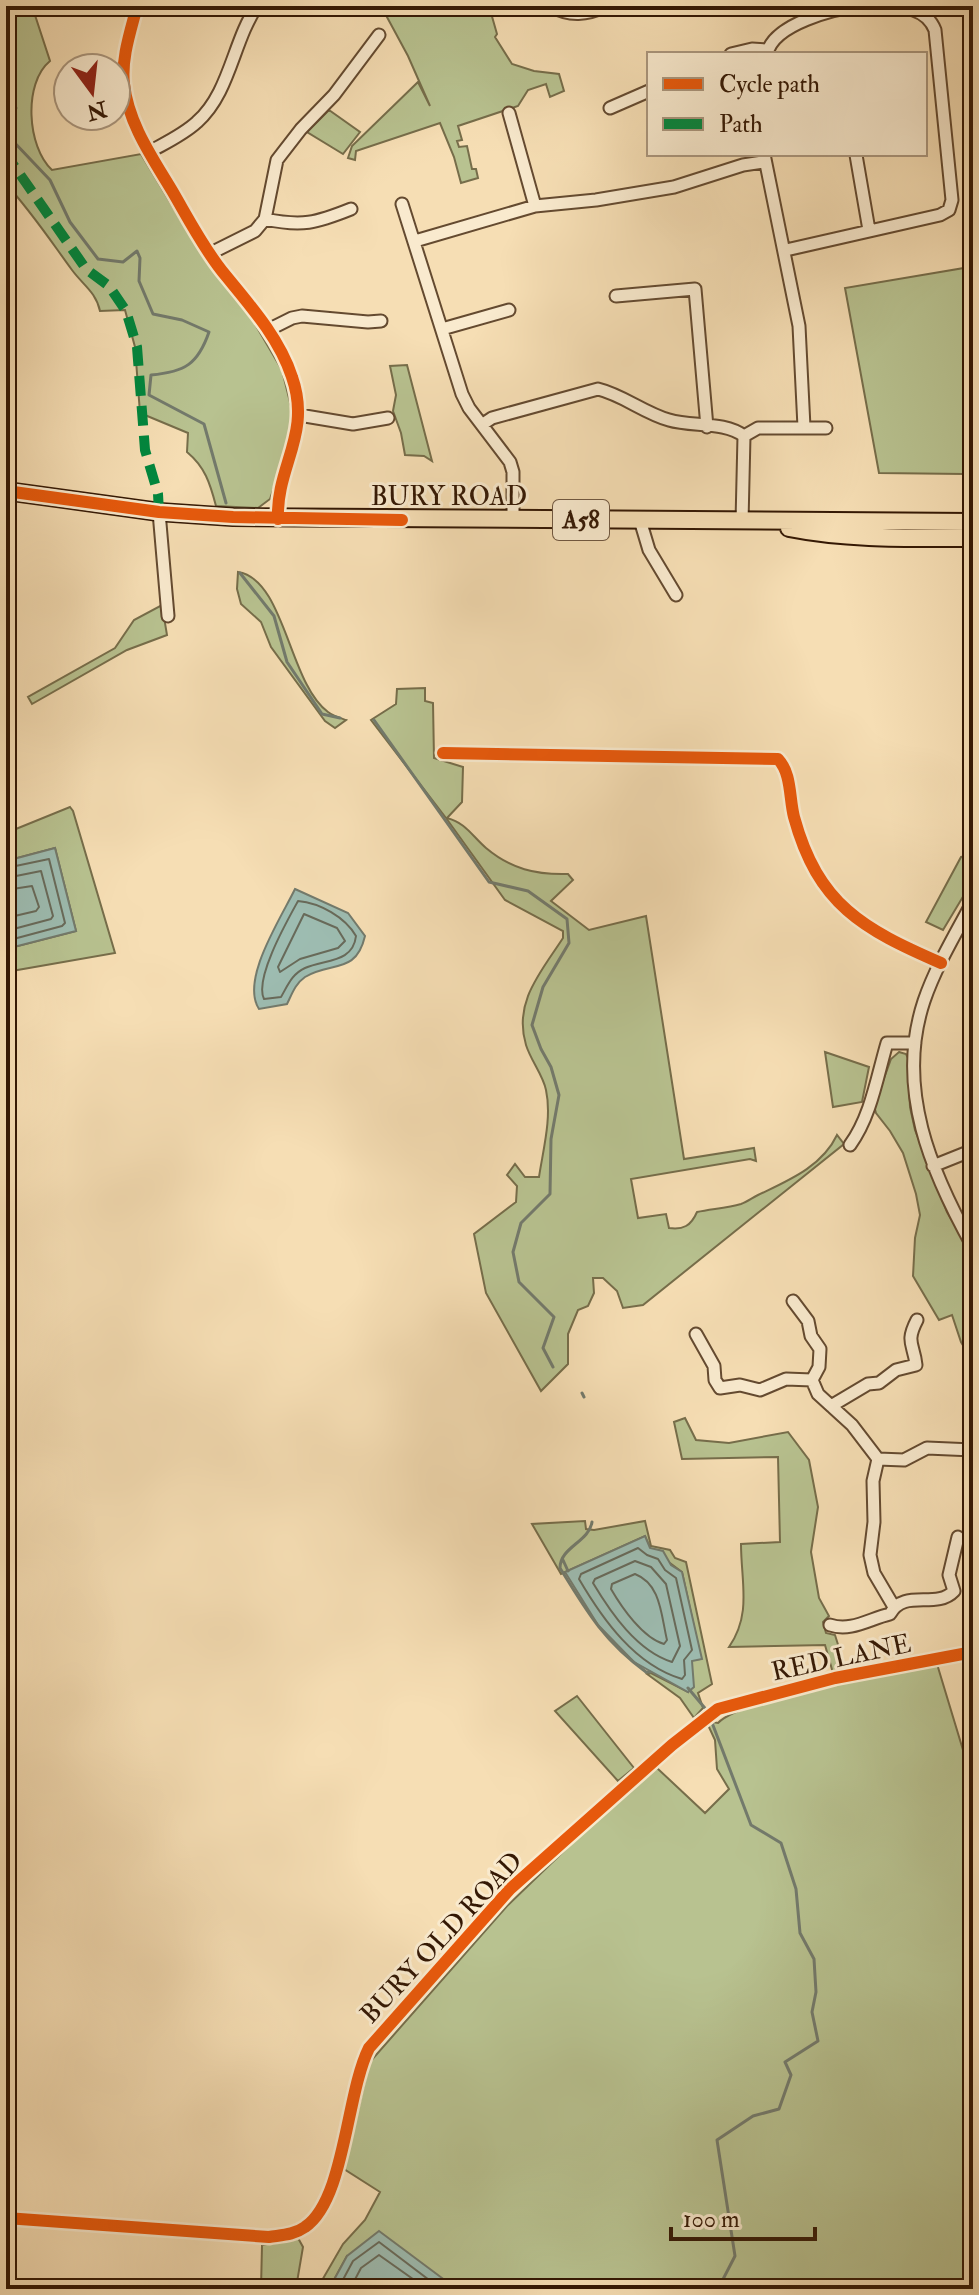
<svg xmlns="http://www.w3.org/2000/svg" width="979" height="2295" font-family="'IM FELL Double Pica',serif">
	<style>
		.green { fill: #b8c290; stroke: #766d4a; stroke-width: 2 }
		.water { fill: #9dbcb1; stroke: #737a6c; stroke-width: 2 }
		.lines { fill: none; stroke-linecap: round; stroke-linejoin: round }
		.shore { stroke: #686a5a; stroke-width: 2 }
		.stream { stroke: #737a6c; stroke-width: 3 }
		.minor-casing { stroke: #644a30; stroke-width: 15 }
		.highway-casing { stroke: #341804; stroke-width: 20 }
		.minor { stroke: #f9eace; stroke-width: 11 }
		.highway { stroke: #f6deb4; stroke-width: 16 }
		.quiet { stroke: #00873e; stroke-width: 10; stroke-dasharray: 20 10; stroke-linecap: butt }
		.cycleway-casing { stroke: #f9eace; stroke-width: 17 }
		.cycleway { stroke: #e8590c; stroke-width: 12 }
		.labels { text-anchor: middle; stroke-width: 6; stroke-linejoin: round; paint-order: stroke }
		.shield { fill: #f9eace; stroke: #6f5741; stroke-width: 2 }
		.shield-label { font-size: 24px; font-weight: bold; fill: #341804 }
		.street-label { font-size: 26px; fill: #341804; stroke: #f9eace }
	</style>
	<rect width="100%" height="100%" fill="#f6deb4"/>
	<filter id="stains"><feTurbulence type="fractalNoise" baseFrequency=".0025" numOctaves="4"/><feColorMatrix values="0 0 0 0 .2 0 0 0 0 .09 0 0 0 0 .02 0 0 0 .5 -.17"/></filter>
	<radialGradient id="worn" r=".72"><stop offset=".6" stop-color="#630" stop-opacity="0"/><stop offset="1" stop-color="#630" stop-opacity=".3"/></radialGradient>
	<!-- green -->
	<path class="green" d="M6 6H32L50 61C23 83 27 147 52 170L141 154 190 235 255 324 282 370 292 410V434L270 499 258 508 216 506C210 483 205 467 187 452L188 433 140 413 135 347 125 310 100 311C96 292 83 285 72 270 50 240 31 211 6 184Z
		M381 6H489L497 34 495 37 512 64 534 71 559 74 564 91 550 97 546 84 528 90 518 106 458 126 462 140 457 141 459 147 467 146 472 169H476L478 178 461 183 454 157 440 123 356 151 355 160 348 158 352 146 418 82 430 106 408 56Z
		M329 110 360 132 343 154 307 132Z
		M970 267 973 287V435L963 436 964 474 879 473 845 288Z
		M407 365 432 461 424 456 405 455 401 433 393 411 396 395 390 366Z
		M238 572C285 579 289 684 328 712 333 716 340 718 346 720L335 728 325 721 271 647 261 622 241 604 237 589Z
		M162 605 167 635 127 650 32 704 28 697 115 648 134 620Z
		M425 688V701L433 703 434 758 463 767 462 802 447 818C466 823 472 836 486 848 511 869 536 875 568 874L573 880 551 901 589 930 646 916 684 1159 754 1148 756 1161 750 1159 631 1179 638 1218 666 1214 669 1228C683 1230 691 1226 697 1212 711 1209 727 1208 741 1204 747 1202 752 1198 758 1195 787 1181 822 1167 837 1135L844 1144 643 1305 623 1308 617 1291 603 1278H593L594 1293 588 1306 578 1310 568 1334V1364L541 1391 486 1293 474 1234 516 1202 517 1186 507 1175 515 1164 525 1177H539C543 1150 552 1118 546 1090 543 1075 531 1061 526 1045 513 1002 541 972 563 938V931L505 900 446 818 371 720 396 704 397 689Z
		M70 807 73 811 115 953 6 972V949L76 931 55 848 6 861V833Z
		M973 855V880L943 930 926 922 961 857Z
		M825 1052 869 1067 862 1102 833 1107Z
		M899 1052 906 1054 908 1058 910 1107 915 1130 947 1212 973 1256V1362L961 1342 952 1315 939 1320 913 1276 915 1238 920 1215 916 1194 903 1153 890 1131 876 1113 874 1106 891 1059Z
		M685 1418 696 1440 729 1443 788 1432 809 1460 818 1507 811 1552 819 1598 829 1616 823 1622 826 1633 835 1635 846 1670 833 1673 825 1645 729 1647C752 1614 741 1582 741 1544L780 1542 778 1457 682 1459 674 1422Z
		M585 1521 586 1529 594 1530 645 1521 651 1546 670 1550 675 1558 686 1562 712 1684 698 1693 703 1708 694 1718 680 1698 647 1674 651 1673 688 1692 692 1660 701 1659 682 1572 650 1548 645 1536 561 1574 532 1524Z
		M937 1664 973 1783V2289H447L450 2284 347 2256 329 2289H317L343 2244 365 2220 380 2192 344 2169 369 2063 507 1906 625 1792 657 1768 705 1813 729 1789 717 1769 715 1740 708 1725 712 1722 718 1723C741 1698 896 1672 937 1664Z
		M577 1696 634 1768 618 1781 555 1711Z
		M298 2238 303 2247 296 2288 303 2289H261L262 2245Z"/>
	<!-- water -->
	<path class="water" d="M55 848 76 931 6 949V861Z
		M295 889 348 913 365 936C356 975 331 961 305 977 295 984 292 994 287 1004L259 1009C240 980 281 918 295 889Z
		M645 1536 650 1548 663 1551 671 1565 682 1572 702 1659 692 1661 694 1687 688 1692 634 1662 598 1625 565 1572Z
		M379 2231 450 2284 447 2289H329L347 2256Z"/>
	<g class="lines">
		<!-- shore -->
		<path class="shore" d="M6 868 49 859 65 923 62 926 6 941
			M6 878 41 871 53 916 51 919 6 931
			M6 890 32 886 39 907 36 911 6 918
			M298 901C320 903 345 917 356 936 353 963 325 959 305 968 292 974 288 985 281 997L264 999C254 979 287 921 298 901Z
			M304 914 337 928 345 941 338 948 300 959 280 972 278 967Z
			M638 1548 647 1555 658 1559 665 1570 676 1578 692 1650 684 1660 685 1675 682 1679C635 1665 603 1620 579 1579L581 1574Z
			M635 1561 651 1567 666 1584 680 1646 672 1662C637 1651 611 1613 593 1583L595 1579Z
			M635 1574C661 1584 661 1615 667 1640L664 1644C643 1638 622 1608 611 1589L612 1584Z
			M338 2289 353 2261 379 2242 441 2289
			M350 2289 361 2268 379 2255 427 2289"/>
		<!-- stream -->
		<path class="stream" d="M6 85 16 108 10 121 12 140 50 180 70 222 98 259 123 262 137 251 140 258 139 281 153 314 182 320 209 332C198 364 185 372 151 375L149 395 204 424 226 503
			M240 573 274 616 287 662 322 714 340 718
			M374 720 489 882 528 891 567 919 569 943 543 987 532 1025 541 1049 551 1067 559 1095 551 1139 550 1194 521 1223 513 1252 519 1282 554 1317 543 1348 553 1367
			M582 1393 584 1397
			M592 1522C589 1542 560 1547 560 1568 587 1612 604 1641 646 1672H650
			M563 1560 568 1571
			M688 1688 709 1713
			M711 1720 751 1825 781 1843 796 1889 800 1933 814 1959 816 1992 812 2012 818 2041 785 2062 791 2075 779 2109 753 2116 717 2140 735 2256 718 2289"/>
		<defs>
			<path id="minor" d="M137 6C131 30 121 58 124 84 128 124 154 160 174 194 189 220 203 247 222 271 248 303 279 337 292 377 312 434 276 466 278 519
				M550 6C570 17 587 15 607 6
				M731 54 752 49 767 50
				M767 54C773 24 835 8 862 6
				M610 108 649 91
				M509 113 535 206
				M149 152C165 143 183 135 197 122 230 93 233 41 257 6
				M764 154 799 326 804 427
				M856 155 869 230
				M402 204 462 394 469 408 510 462 513 472V520
				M265 219C302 227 316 223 351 209
				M415 241 535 206 596 200 674 187 743 165 763 162
				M786 250 940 215 949 210 952 200 935 30C926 7 902 7 880 6
				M209 254 255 231 265 219 277 160 301 129 334 95 379 35
				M616 296 695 289 707 427
				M442 329 509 310
				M268 330 292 318 302 316 368 322 381 321
				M299 415 353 424 388 418
				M483 424 492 418 598 389C623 395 644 413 669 420 692 427 724 421 744 436
				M159 512 168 616
				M640 520 649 550 676 595
				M742 522 744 436 758 428H826
				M443 753 778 759C792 774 789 798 794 817 818 905 863 929 941 963
				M973 901C956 933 936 966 924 1001 895 1088 931 1172 973 1247
				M850 1145C871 1116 877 1077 887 1043H915
				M933 1166 973 1150
				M793 1301 808 1321 811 1336 820 1349 819 1367 812 1380
				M696 1334 714 1366 715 1380 720 1388 740 1385 760 1390 786 1379 812 1380 818 1394 852 1425 878 1459 873 1481 874 1522 870 1555 874 1573 894 1607
				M831 1406 868 1384 879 1383 896 1370 916 1365C914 1344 905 1343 917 1320
				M878 1459 904 1460 927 1448 973 1450
				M830 1625C851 1632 869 1619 890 1614 904 1588 936 1610 954 1591L949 1575 958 1537
				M6 2218 269 2237C281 2235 294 2235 305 2227 345 2200 346 2094 369 2048L510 1889 672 1745 718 1709 835 1678 973 1652"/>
			<path id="highway" d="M6 491 159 512 233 517 973 522
				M789 528C849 540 912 538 973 538"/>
		</defs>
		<!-- minor casing -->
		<use href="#minor" class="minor-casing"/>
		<!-- highway casing -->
		<use href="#highway" class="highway-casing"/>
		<!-- minor -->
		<use href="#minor" class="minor"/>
		<!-- highway -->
		<use href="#highway" class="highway"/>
		<!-- quiet -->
		<path class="quiet" d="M6 149 10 160 86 269 109 286 126 311 137 347 145 450 158 494 159 512"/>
		<defs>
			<path id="cycleway" d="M137 6C131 30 121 58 124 84 128 124 154 160 174 194 189 220 203 247 222 271 248 303 279 337 292 377 312 434 276 466 278 519
				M6 491 159 512 233 517 402 520
				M443 753 778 759C792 774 789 798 794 817 818 905 863 929 941 963
				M6 2218 269 2237C281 2235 294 2235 305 2227 345 2200 346 2094 369 2048L510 1889 672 1745 718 1709 835 1678 973 1652"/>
		</defs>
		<!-- cycleway casing -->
		<use href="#cycleway" class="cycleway-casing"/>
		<!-- cycleway -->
		<use href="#cycleway" class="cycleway"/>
	</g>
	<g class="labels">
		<!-- shield labels -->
		<rect class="shield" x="553" y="500" width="56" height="40" rx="6"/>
		<g class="shield-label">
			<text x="581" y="528">A58</text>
		</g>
		<!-- street labels -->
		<g class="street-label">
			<text x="449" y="505">BURY ROAD</text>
			<text transform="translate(841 1657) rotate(-12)" y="9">RED LANE</text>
			<text transform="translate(441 1937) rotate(-47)" y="9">BURY OLD ROAD</text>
		</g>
	</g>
	<!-- margin -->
	<rect width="979" height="2295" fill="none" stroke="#f6deb4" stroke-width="32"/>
	<rect x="8" y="8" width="963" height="2279" fill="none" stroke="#341804" stroke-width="4"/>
	<rect x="16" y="16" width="947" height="2263" fill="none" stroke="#341804" stroke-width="2"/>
	<!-- legend -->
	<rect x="647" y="52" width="280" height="104" fill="#f9eace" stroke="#aa967d" stroke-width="2"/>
	<rect x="663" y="78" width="40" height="12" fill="#e8590c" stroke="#aa967d" stroke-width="2"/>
	<text x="719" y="92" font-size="24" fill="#341804">Cycle path</text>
	<rect x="663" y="118" width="40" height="12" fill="#00873e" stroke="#aa967d" stroke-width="2"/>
	<text x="719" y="132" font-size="24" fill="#341804">Path</text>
	<!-- north arrow -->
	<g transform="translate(92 92) rotate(165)"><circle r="38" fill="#f9eace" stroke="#aa967d" stroke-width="2"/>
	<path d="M0-6L14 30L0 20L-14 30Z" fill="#8f2418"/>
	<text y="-12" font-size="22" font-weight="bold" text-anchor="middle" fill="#341804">N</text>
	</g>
	<!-- scale -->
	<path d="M671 2227v12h144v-12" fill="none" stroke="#341804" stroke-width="4"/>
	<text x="683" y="2227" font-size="24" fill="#341804" stroke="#f9eace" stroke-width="6" paint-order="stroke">100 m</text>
	<rect width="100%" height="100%" filter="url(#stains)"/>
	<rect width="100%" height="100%" fill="url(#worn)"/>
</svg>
